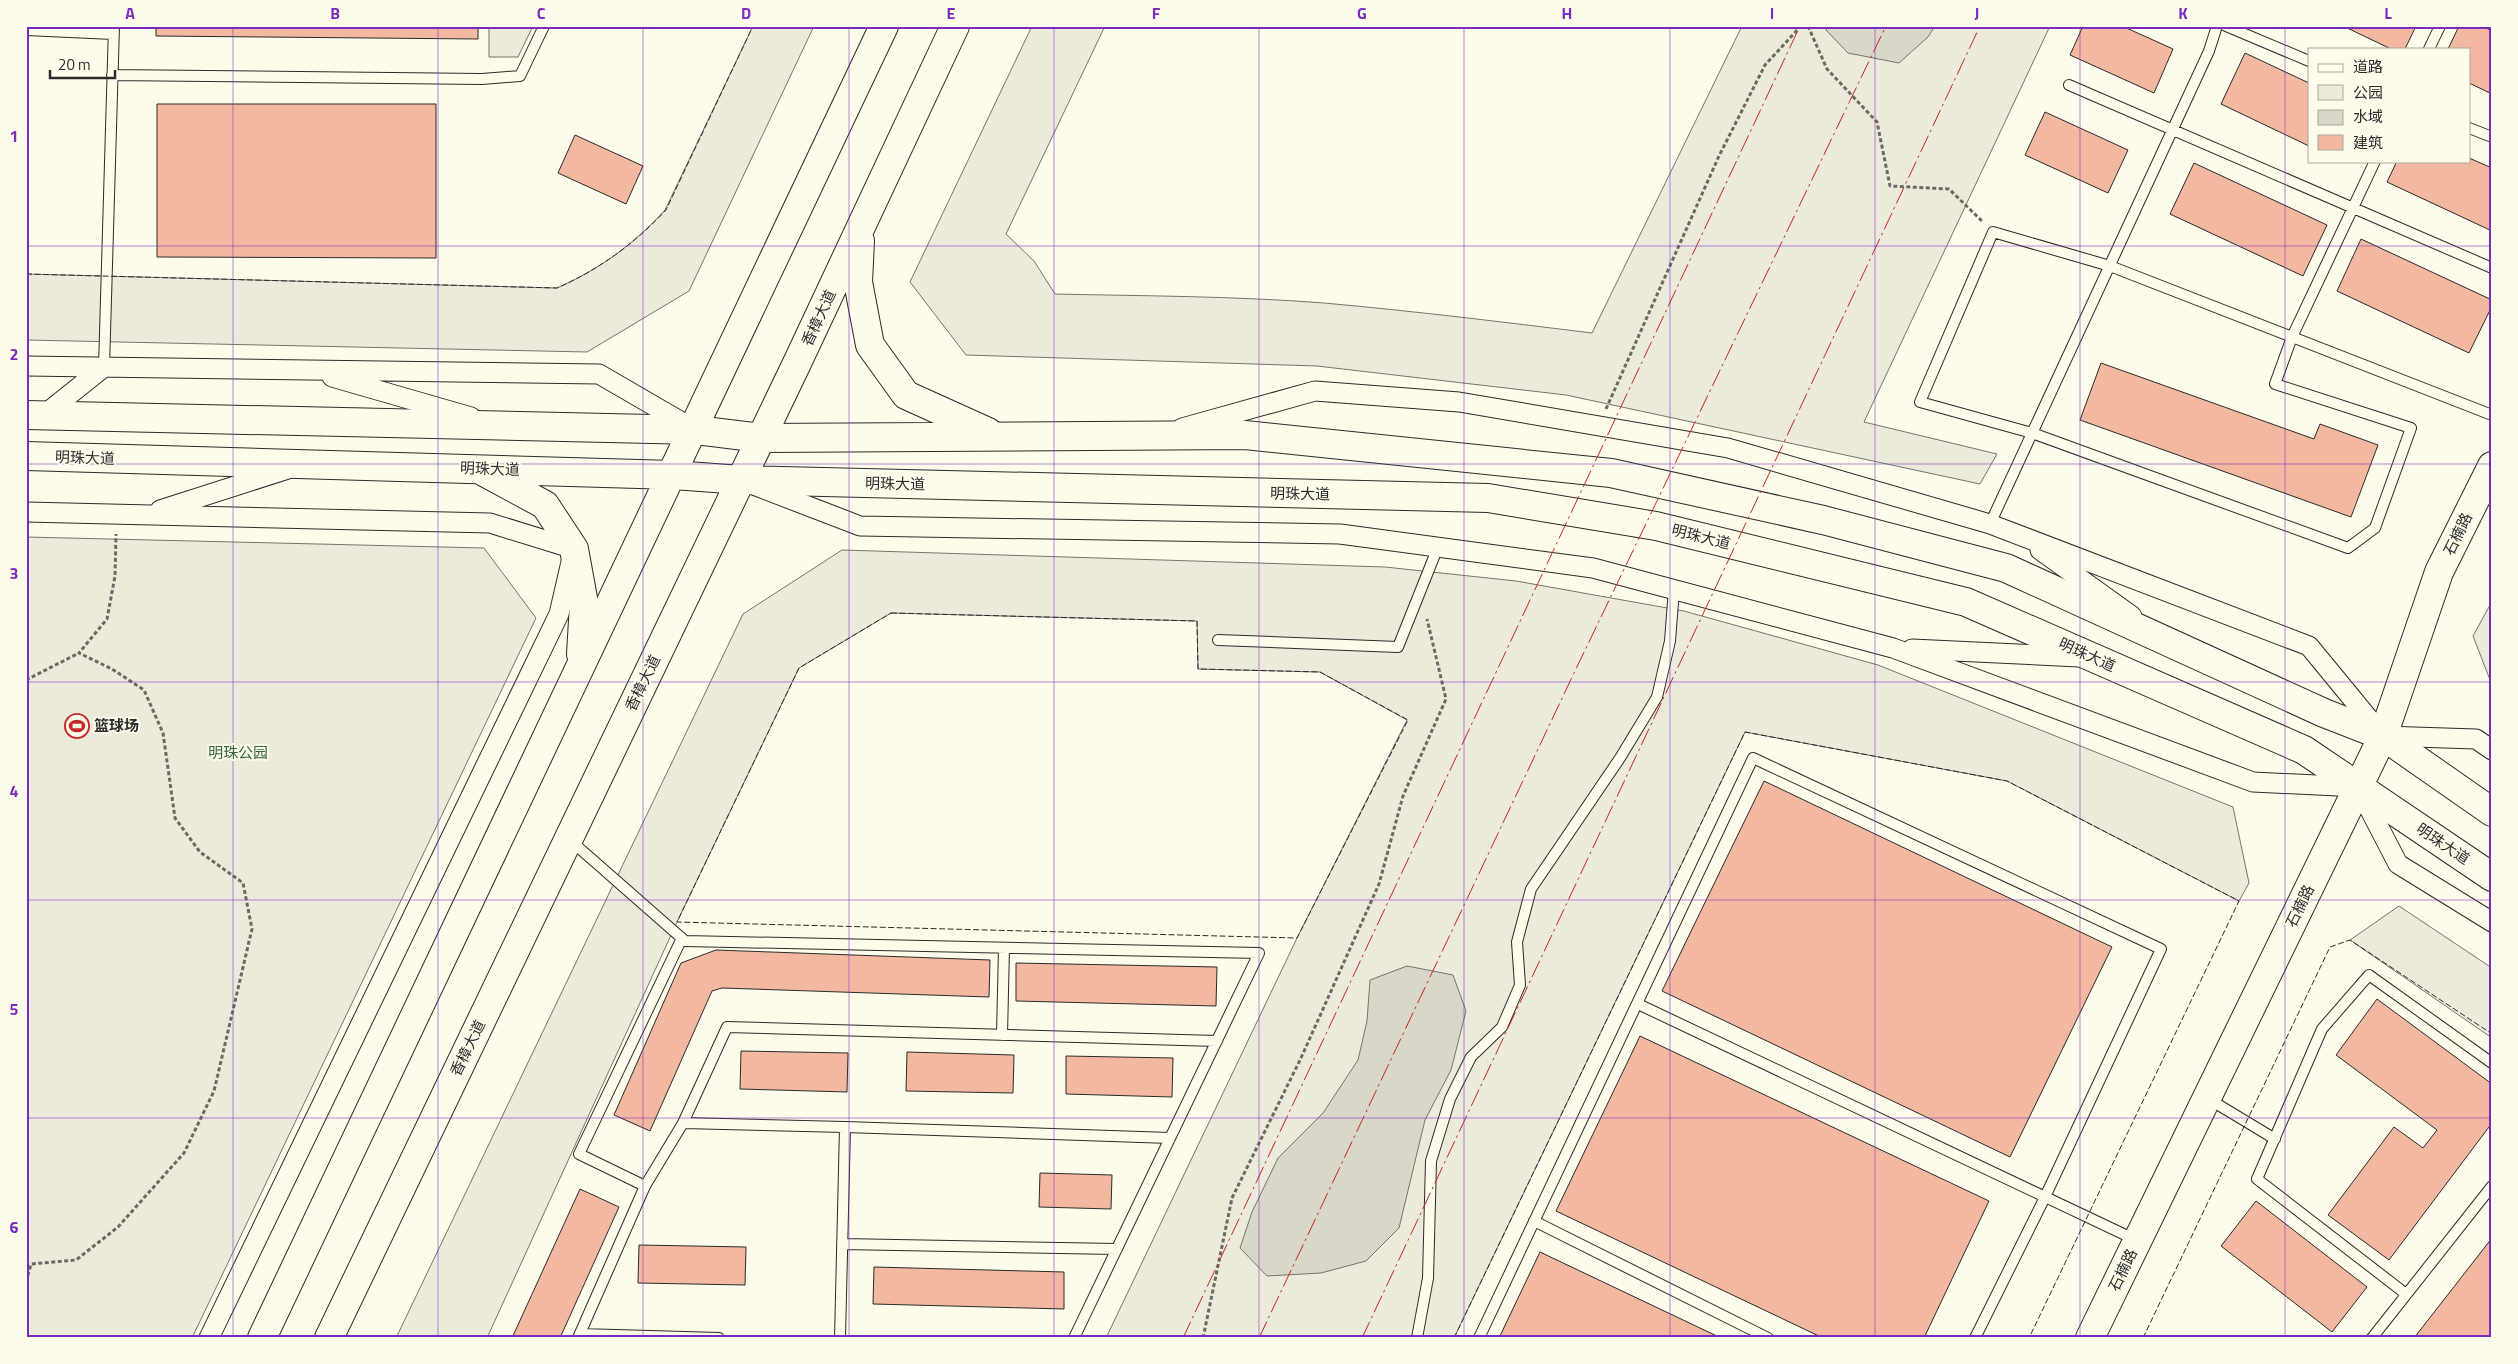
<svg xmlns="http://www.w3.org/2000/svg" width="2518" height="1364" font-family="'Titillium Web','Noto Sans SC',sans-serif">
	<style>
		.green { fill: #ecebdb; stroke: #74746e }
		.water { fill: #d8d7c9; stroke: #74746e }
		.building { fill: #f2b8a0; stroke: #2b2b2b }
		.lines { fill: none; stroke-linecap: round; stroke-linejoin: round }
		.lane-casing { stroke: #2b2b2b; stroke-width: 12 }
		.street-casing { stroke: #2b2b2b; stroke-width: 21 }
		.secondary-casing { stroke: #2b2b2b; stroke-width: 30 }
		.path { stroke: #6a6964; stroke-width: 3; stroke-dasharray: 4 2.5; stroke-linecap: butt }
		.lane { stroke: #fdfbea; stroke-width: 10 }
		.street { stroke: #fdfbea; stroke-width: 19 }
		.secondary { stroke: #fdfbea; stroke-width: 28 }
		.fence { stroke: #2b2b2b; stroke-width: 1; stroke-dasharray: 6 2.5; stroke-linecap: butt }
		.power { stroke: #c62828; stroke-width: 1; stroke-dasharray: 18 4 2.5 4; stroke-linecap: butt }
		.grid { fill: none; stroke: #7b2cbf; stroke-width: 1; stroke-opacity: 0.55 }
		.labels { text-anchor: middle; stroke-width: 4; stroke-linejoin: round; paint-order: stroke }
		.street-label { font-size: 15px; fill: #2b2b2b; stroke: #fdfbea }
		.poi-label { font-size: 15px; font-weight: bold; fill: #2b2b2b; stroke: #fdfbea; text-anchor: start }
		.park-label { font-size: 15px; fill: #34623c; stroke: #fdfbea }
		.neatline { fill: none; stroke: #7b2cbf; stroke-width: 2 }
		.grid-label { font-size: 16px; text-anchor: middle; font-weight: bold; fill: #7b2cbf }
	</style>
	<rect width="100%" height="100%" fill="#fdfbea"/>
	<!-- green -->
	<path class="green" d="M489 26H533L518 57H489Z
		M753 26H814L689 291 587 352 26 340V274L557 288C600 269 634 244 665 210Z
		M1032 26H1105L1006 234 1034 261 1055 294C1144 296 1234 296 1324 303 1413 311 1503 322 1592 333L1742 26H2050L1864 422 1997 454 1980 484 1566 395 1317 366 966 355 910 282Z
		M26 537 484 548 536 618 192 1338H26Z
		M842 550 1385 567 1516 581 1684 611 1878 665 2233 807 2249 883 2239 901 2007 781 1745 732 1454 1338H1106L1297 938 1407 720 1320 672 1198 669 1197 621 891 613 799 668 677 922 487 1338H396L743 614Z
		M2490 605 2492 609V685L2473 636Z
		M2399 906 2492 968V1038L2350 940Z"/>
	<!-- water -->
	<path class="water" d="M1827 26H1935L1928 37 1899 63 1848 53 1826 30Z
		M1407 966 1453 975 1466 1011 1451 1070 1425 1120 1399 1228 1366 1261 1321 1273 1267 1276 1240 1248 1252 1212 1278 1158 1323 1113 1358 1060 1367 1021 1370 980Z"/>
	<!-- building -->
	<path class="building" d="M156 26H478V39L156 36Z
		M2083 26H2122L2173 49 2154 93 2070 55Z
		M2343 26H2416L2405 49H2391Z
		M2459 26H2482L2492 31V94L2469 83V49H2448Z
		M2245 53 2309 83V146L2221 104Z
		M157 104H436V258L157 257Z
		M2045 112 2128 150 2108 193 2025 155Z
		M575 135 643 166 626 204 558 173Z
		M2469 158 2492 168V231L2387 182 2397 161H2469Z
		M2194 163 2327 225 2303 276 2170 214Z
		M2361 239 2492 300V306L2469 353 2337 291Z
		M2101 363 2314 439 2320 424 2378 445 2351 517 2080 420Z
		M1764 781 2112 947 2010 1157 1662 991Z
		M716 950 990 960 989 997 722 988 712 991 650 1131 614 1115 681 963Z
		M1016 963 1217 967 1216 1006 1016 1001Z
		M2377 999 2492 1084V1123L2389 1260 2328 1215 2394 1127 2423 1148 2437 1130 2336 1055Z
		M1640 1036 1989 1201 1924 1338H1823L1556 1211Z
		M741 1051 848 1053 847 1092 740 1089Z
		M907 1052 1014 1055 1013 1093 906 1091Z
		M1066 1056 1173 1058 1172 1097 1066 1094Z
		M1040 1173 1112 1175 1111 1209 1039 1207Z
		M580 1189 619 1207 560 1338H512Z
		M2256 1201 2367 1287 2332 1332 2221 1246Z
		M2492 1238V1338H2414Z
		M639 1245 746 1247 745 1285 638 1283Z
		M1540 1252 1721 1338H1499Z
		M874 1267 1064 1272V1309L873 1304Z"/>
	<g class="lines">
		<defs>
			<path id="lane" d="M2226 26 2309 61
				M26 30 113 34
				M2429 49 2440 26
				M112 75 482 79 520 76 544 26
				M2069 85 2492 268
				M2469 128 2492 137
				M2375 161 2292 337 2275 384 2411 428 2375 528 2348 548 2032 433 1920 402 1993 232 2110 266 2492 415
				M104 367 114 26
				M1990 524 2209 51 2217 26
				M1218 640 1398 647 1438 547
				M570 840 685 941 1259 953 1074 1338
				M1638 1004 2136 1240
				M1002 1035 1004 948
				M2207 1098 2275 1139
				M845 1127 1170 1138
				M645 1186 683 1123
				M1534 1221 1768 1338
				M842 1244 1117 1249
				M2406 1294 2257 1179 2322 1029 2369 975 2492 1063
				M580 1334 719 1338
				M578 1338 645 1186 579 1154 682 938
				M840 1338 845 1127 683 1123 727 1027 1217 1041
				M1417 1338 1428 1278 1431 1161 1450 1099 1471 1057 1502 1027 1520 985 1517 942 1531 889 1620 758 1657 697 1670 641 1674 589
				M1479 1338 1753 758 2161 949 2045 1197 1975 1338
				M2372 1338 2492 1186"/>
			<path id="street" d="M26 366 599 374 692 428
				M332 377 471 417
				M44 415 104 367
				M1182 428 1315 391 1459 402 1728 448 1990 524 2309 646 2383 736 2476 739 2492 750
				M756 486 860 526 1340 534 1593 568 1893 648 2253 782 2358 787 2398 864 2492 922
				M160 510 288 469
				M26 512 490 523 574 549 559 614 209 1338
				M2040 550 2132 616
				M1912 649 2079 657"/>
			<path id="secondary" d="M860 241 858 282 870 345 906 395 988 432
				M26 415 696 430 761 438 1245 435 1611 473 1823 520 2006 568 2324 713 2383 736 2492 812
				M26 456 674 475 741 480 1488 498 1656 526 1966 602 2304 750 2492 877
				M484 472 545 505 574 549 584 604 581 654
				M262 1338C469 901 679 465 884 26
				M329 1338 798 361 955 26
				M2090 1338 2383 736 2439 572 2492 466"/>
		</defs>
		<!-- lane casing -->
		<use href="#lane" class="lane-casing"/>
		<!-- street casing -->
		<use href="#street" class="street-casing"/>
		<!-- secondary casing -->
		<use href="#secondary" class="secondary-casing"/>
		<!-- path -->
		<path class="path" d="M1808 26 1827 69 1877 122 1890 186 1949 189 1983 222
			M1606 409 1719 156 1765 65 1801 26
			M26 680 79 653
			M26 1282 31 1264 76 1260 118 1227 184 1153 214 1091 252 929 243 883 200 852 175 818 163 733 144 690 112 669 79 653 107 619 115 576 116 534
			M1203 1338 1232 1198 1301 1058 1379 884 1403 796 1446 699 1427 619"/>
		<!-- lane -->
		<use href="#lane" class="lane"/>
		<!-- street -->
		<use href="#street" class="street"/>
		<!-- secondary -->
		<use href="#secondary" class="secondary"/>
		<!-- fence -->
		<path class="fence" d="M26 274 557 288C600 269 634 244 666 210L753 26
			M891 613 1197 621 1198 669 1320 672 1408 720 1297 938 677 922 799 668Z
			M1454 1338 1745 732 2007 781 2239 901 2029 1338
			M2143 1338 2330 947 2350 940 2492 1034"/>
		<!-- power -->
		<path class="power" d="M1183 1338 1800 26
			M1259 1338 1574 673 1886 26
			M1362 1338 1980 26"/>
	</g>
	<!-- grid -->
	<path class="grid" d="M233 26V1338M438 26V1338M643 26V1338M849 26V1338M1054 26V1338M1259 26V1338M1464 26V1338M1670 26V1338M1875 26V1338M2080 26V1338M2285 26V1338M26 246H2492M26 464H2492M26 682H2492M26 900H2492M26 1118H2492"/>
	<!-- icons -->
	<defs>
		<symbol id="stadium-ring" viewBox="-11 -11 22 22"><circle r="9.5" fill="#fdfbea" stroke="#c62828" stroke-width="1.5"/><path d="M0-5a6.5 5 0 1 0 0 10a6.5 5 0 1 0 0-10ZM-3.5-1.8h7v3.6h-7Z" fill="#c62828"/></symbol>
	</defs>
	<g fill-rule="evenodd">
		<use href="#stadium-ring" x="63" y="712" width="28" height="28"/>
	</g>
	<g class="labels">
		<!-- street labels -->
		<g class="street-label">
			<text transform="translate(819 318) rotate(-65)" y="5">香樟大道</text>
			<text transform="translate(85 458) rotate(2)" y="5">明珠大道</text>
			<text transform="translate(490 469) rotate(2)" y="5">明珠大道</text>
			<text transform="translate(895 484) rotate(1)" y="5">明珠大道</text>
			<text transform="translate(1300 494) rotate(1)" y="5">明珠大道</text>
			<text transform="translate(2458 534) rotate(-64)" y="5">石楠路</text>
			<text transform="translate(1701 537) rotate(14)" y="5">明珠大道</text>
			<text transform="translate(2087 655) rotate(24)" y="5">明珠大道</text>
			<text transform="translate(643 683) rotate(-64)" y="5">香樟大道</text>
			<text transform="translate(2443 844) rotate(34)" y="5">明珠大道</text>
			<text transform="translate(2300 906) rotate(-64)" y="5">石楠路</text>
			<text transform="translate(468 1048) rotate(-64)" y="5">香樟大道</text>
			<text transform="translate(2123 1270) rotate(-64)" y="5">石楠路</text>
		</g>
		<!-- poi labels -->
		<g class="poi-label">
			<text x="94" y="731">篮球场</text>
		</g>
		<!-- park labels -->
		<g class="park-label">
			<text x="238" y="758">明珠公园</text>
		</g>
	</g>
	<!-- border -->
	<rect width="2518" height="1364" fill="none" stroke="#fdfbea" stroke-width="55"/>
	<!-- legend -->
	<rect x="2308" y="48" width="162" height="115" fill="#fdfbea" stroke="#a9a89e"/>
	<rect x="2318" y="64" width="25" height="8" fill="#fdfbea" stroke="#a9a89e"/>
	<text x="2353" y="72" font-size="15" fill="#2b2b2b">道路</text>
	<rect x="2318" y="85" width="25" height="15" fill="#ecebdb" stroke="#a9a89e"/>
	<text x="2353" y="98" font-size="15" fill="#2b2b2b">公园</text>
	<rect x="2318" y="110" width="25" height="15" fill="#d8d7c9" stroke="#a9a89e"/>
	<text x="2353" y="122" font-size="15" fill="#2b2b2b">水域</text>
	<rect x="2318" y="135" width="25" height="15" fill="#f2b8a0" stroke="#a9a89e"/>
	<text x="2353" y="148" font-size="15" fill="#2b2b2b">建筑</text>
	<!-- scale -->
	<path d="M50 70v8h65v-8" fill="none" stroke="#2b2b2b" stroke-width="2.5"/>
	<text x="58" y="70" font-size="15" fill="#2b2b2b" stroke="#fdfbea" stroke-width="4" paint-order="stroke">20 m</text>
	<rect x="28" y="28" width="2462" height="1308" class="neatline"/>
	<g class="grid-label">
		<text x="130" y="19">A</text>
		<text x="335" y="19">B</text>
		<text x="541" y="19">C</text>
		<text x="746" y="19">D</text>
		<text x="951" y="19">E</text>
		<text x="1156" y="19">F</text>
		<text x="1362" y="19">G</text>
		<text x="1567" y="19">H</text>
		<text x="1772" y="19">I</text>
		<text x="1977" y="19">J</text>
		<text x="2183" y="19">K</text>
		<text x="2388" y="19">L</text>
		<text x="14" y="142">1</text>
		<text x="14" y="360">2</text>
		<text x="14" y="579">3</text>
		<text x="14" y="797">4</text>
		<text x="14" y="1015">5</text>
		<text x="14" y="1233">6</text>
	</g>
</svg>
